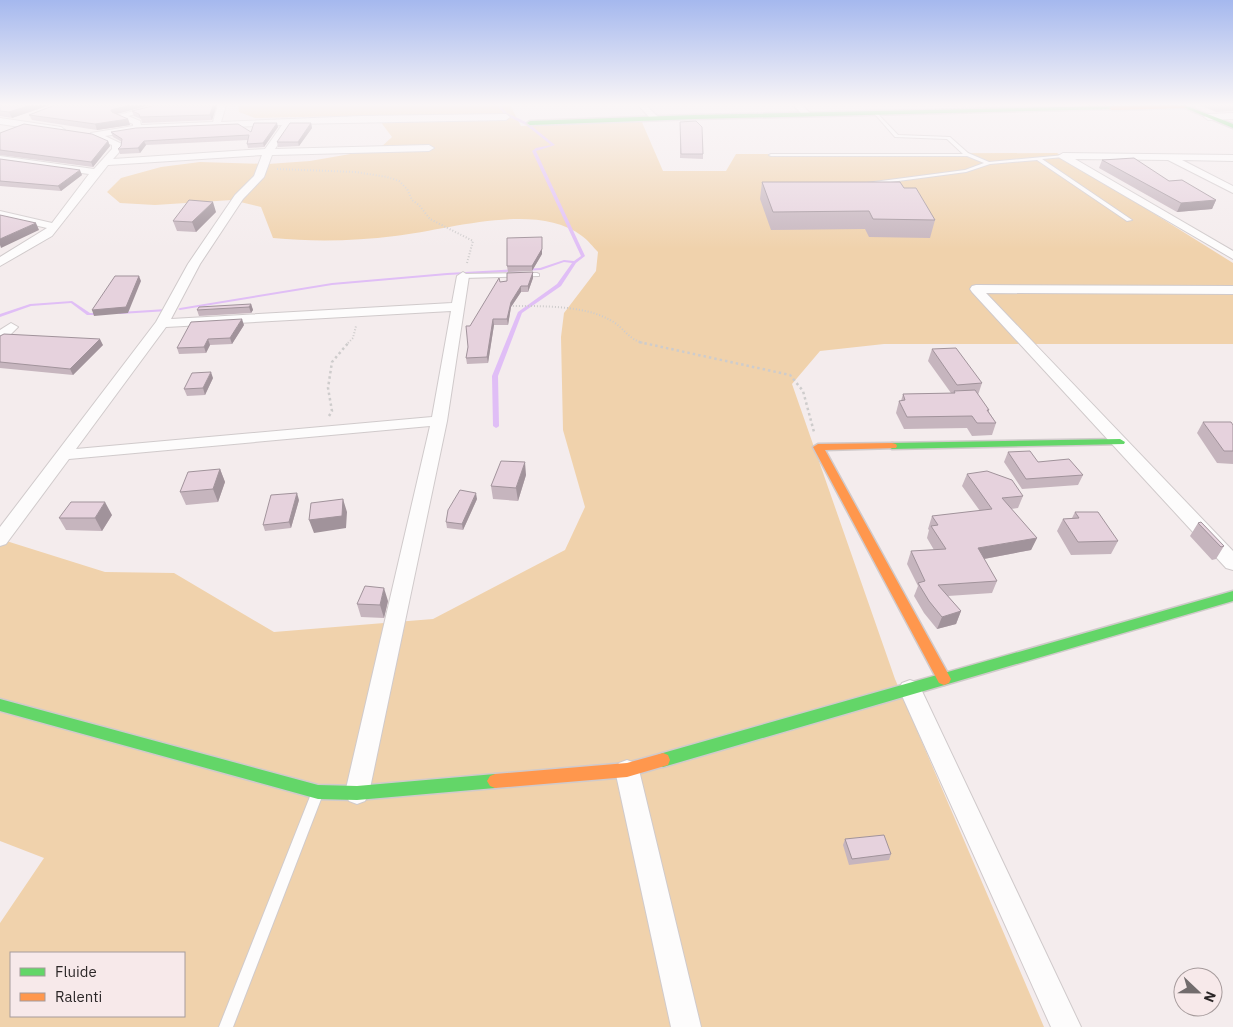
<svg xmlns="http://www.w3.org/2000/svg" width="1233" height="1027" font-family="'IBM Plex Sans',sans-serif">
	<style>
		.green { fill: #f0d2ac; fill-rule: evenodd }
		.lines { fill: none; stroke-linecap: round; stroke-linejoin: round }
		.stream { fill: #e0bef6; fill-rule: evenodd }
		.lane-casing { stroke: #d0cacb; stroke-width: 2 }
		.street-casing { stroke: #d0cacb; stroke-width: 2 }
		.fast-casing { stroke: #d0cacb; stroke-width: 3 }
		.slow-casing { stroke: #d0cacb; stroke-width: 3 }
		.path-far1 { stroke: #cecccc; stroke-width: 2; stroke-dasharray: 1 2; stroke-linecap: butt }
		.path { stroke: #cecccc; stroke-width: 2.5; stroke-dasharray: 2.5 3; stroke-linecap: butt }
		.lane { fill: #fdfcfc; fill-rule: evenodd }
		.street { fill: #fdfcfc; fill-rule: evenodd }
		.fast { fill: #63d668; fill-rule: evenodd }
		.slow { fill: #ff974d; fill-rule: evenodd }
		.wall { fill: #c6b5be }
		.shaded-wall { fill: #a1939b }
		.building { fill: #e6d2dd; stroke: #a1939b }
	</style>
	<rect width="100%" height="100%" fill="#f4eced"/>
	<!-- green -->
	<path class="green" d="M238 105H510L521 126 641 120 663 171H726L736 154 1057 153 1233 263V344H884L820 351 792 384 895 679 1044 1027H0V923L44 858 0 841V539L105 572 174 573 274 632 433 619 565 550 585 507 563 430 561 337 564 313 596 271 598 252C593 247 588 240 582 236 536 201 448 230 395 236 355 241 314 242 273 238L261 207 232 200 155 205 120 203 107 192 121 178 161 167 200 162 268 164 310 161 379 149 392 137 377 117 348 116 255 118 239 112ZM11 953H184V1016H11Z"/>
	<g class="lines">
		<!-- stream -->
		<path class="stream" d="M497 105H499L507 113 528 123 555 145 536 151 585 256 576 263 561 286 522 313 498 376 499 426 498 427 496 428 493 426 492 376 518 312 557 284 572 263 564 262 541 270 447 275 332 285 180 310 178 309 180 308 332 283 447 273 540 268 564 260 574 261 581 256 532 151 536 148 551 145 526 125 505 115Z
			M72 301 90 313H100L102 314 100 315H87L71 303 31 306 0 317V314L30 304Z
			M166 309H168V311L120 314 118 313 120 312Z"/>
		<defs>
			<path id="lane" d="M875 111 898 135 950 137 968 153 989 162 1065 155V156L1063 157 1042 159 1132 220 1127 221 1037 160 990 164 966 172 868 185 866 184V183L965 170 984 163 967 156H771L769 155 771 154H963L947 139 895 137 874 113Z
				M537 273 539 274V276L463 278 460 276 463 274Z
				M317 789 321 790 323 794 233 1027H219L311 794 313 790Z"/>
			<path id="street" d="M157 105H171L128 116 140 121 141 125 213 122 218 105H226L221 122 361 116 506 114 510 117 506 120 291 124 275 149 429 145 434 148 429 151 272 155 264 177 243 199 200 264 171 319 452 303 457 276 463 272 469 276 447 421 369 793 365 801 357 804 349 801 345 793 430 426 69 459 6 544 0 546V527L156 322 188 264 235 195 254 176 262 155 108 165 52 236 0 266V257L47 228 0 217V211L52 223 89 174 0 162V156L94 169 112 149V145L91 137V133L133 126V124L115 116ZM282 125 265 149 113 159 121 150 122 144 105 136 137 131ZM451 311 432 417 76 449 166 327Z
				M638 105H646L658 117 651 119Z
				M793 105H802L811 114 804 116Z
				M1233 113V119L1208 120 1204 117 1208 114Z
				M0 118 61 127 65 130 61 133 0 124Z
				M1063 153 1233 155V161L1182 160 1233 186V193L1168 160 1075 159 1233 251V259L1060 158 1058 156Z
				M976 285 1233 286V294L986 293 1233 551V570L1226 568 972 292 970 289 972 286Z
				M11 323 18 327 5 340 0 341V330Z
				M910 680 918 683 921 689 1081 1027H1051L899 689 902 683Z
				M627 760 635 763 639 770 701 1027H671L615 770 619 763Z"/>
			<path id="fast" d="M1178 105H1184L1233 124V128Z
				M1112 106 1114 109 694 119 530 125 527 123 530 121 694 115Z
				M1120 439 1125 442 1124 444 892 449 887 446 892 443Z
				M1233 591V601L663 767 658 765 656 760 658 755 663 753Z
				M0 699 318 785 357 786 495 774 500 776 503 781 500 786 495 788 357 800 318 799 0 711Z"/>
			<path id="slow" d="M1172 105 1187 106 1184 108 1112 110 1109 108 1112 106Z
				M892 443 896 444 897 446 896 448 825 450 951 679 949 683 944 685 939 683 813 447 818 444Z
				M663 753 668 755 670 760 668 765 627 777 495 788 490 786 487 781 490 776 495 774 627 763Z"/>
		</defs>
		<!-- lane casing -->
		<use href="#lane" class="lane-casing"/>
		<!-- street casing -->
		<use href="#street" class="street-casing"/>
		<!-- fast casing -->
		<use href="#fast" class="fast-casing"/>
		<!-- slow casing -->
		<use href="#slow" class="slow-casing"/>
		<!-- path-far1 -->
		<path class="path-far1" d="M277 169 356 172 387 177 399 181 407 189 412 200 419 205 430 219 473 241 467 263
			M510 306C539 306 584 305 610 320 624 327 628 340 644 343
			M348 343 353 338 356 326"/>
		<!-- path -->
		<path class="path" d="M639 342 790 375 803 391 814 432
			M329 416 332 411 328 388 332 362 349 342"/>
		<!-- lane -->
		<use href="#lane" class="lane"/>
		<!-- street -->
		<use href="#street" class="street"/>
		<!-- fast -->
		<use href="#fast" class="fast"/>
		<!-- slow -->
		<use href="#slow" class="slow"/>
	</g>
	<!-- wall -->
	<path class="wall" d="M0 105H50L12 118 0 116Z
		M217 105 212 120 142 123 141 119 134 116 132 111Z
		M1200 105H1233V111L1216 112Z
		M117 114 128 119 130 125 97 130 32 120 29 115Z
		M680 122 703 154V159L680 158Z
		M311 123 312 128 299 146 278 147 277 142Z
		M278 127 264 147 248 148 247 144 248 140 146 145 140 153 120 154 118 149 121 146 122 142 113 137 111 132H251Z
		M0 133 108 141 110 146 93 167 0 155Z
		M0 159 82 175 61 191 0 186Z
		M1102 160 1169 181 1216 200 1212 209 1177 212 1099 168Z
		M762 182 904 188 935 220 930 238 869 237 865 229 771 230 760 199Z
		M216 212 196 232 177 231 173 221Z
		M542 254 532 271 508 272 507 266Z
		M533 278 528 292H521L511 307 508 325H494L488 363 467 364 466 358 468 347 470 326 500 282Z
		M251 304 253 310 251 313 199 316 197 310Z
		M244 325 232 344 210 345 206 353 179 354 177 348Z
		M0 336 103 345 73 375 0 368Z
		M932 349 982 383 978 395 989 410V412L996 423 992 435 972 436 967 428 904 429 896 413 899 401H901L903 394 951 393 928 361Z
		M213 378 205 395 187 396 184 389Z
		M1203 422 1233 425V464L1217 463 1197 433Z
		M1008 452 1038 462 1083 475 1078 485 1022 489 1004 462Z
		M220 469 225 482 218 502 186 505 180 492Z
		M967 474 1023 496 1018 508 1011 509 1037 538 1031 550 984 559 997 581 992 593 948 596 961 611 956 624 937 629 924 613 914 596 918 586 907 564 911 551 934 550 927 538 929 530 928 529 932 516 980 511 962 486Z
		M526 475 518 501 493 499 491 486Z
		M477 499 463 530 447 528 446 522Z
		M299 500 291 528 265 531 263 525Z
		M1075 512 1118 541 1111 554 1071 555 1057 531 1063 519 1072 518Z
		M112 515 102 531 66 530 59 518Z
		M1198 523 1224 546 1216 559 1212 560 1190 536Z
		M388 601 384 618 361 617 357 604Z
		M845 839 891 854 889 860 849 865 843 845Z"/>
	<!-- shaded-wall -->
	<path class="shaded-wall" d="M31 105H50L12 118 9 112Z
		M129 105H151L113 115 111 110Z
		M213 105H217L212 120 210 115Z
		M128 119 130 125 97 130 95 124Z
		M277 123 278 127 264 147 263 143Z
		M311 123 312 128 299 146 298 142Z
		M108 141 110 146 93 167 91 162Z
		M144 141 146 145 140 153 138 148Z
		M80 170 82 175 61 191 58 186Z
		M1216 200 1212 209 1177 212 1181 203Z
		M213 202 216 212 196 232 192 222Z
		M36 223 39 230 1 248 0 245V239Z
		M542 237V254L532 271V266Z
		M533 272V278L528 292V286Z
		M139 276 141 281 128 313 94 316 92 310Z
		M521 286V292L511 307 508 325 507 319 511 302Z
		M251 304 253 310 251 313 249 307Z
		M242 319 244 325 232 344 230 338Z
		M493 319 494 325 488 363 487 357Z
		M100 339 103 345 73 375 70 369Z
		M208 339 210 345 206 353 204 347Z
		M211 372 213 378 205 395 203 388Z
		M525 462 526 475 518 501 516 488Z
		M220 469 225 482 218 502 213 489Z
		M297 493 299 500 291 528 289 522Z
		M476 493 477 499 463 530 462 524Z
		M343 499 347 512 346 528 314 533 309 520Z
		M105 502 112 515 102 531 95 518Z
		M1037 538 1031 550 973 561 978 548Z
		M384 588 388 601 384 618 380 605Z
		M961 611 956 624 937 629 942 617Z"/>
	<!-- building -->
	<path class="building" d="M0 105H31L9 112 0 111Z
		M55 105H129L111 110 112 112 128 119 95 124 29 115Z
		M156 105H213L210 115 140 117 139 114 132 111Z
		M696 121 702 127 703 154H681L680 122Z
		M254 123H277L263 143 247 144 249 135 144 141 138 148 118 149 121 146 122 139 111 132 136 128 238 124 251 132Z
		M290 123H311L298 142H277Z
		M24 124 92 134 108 141 91 162 0 150V133Z
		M1134 158 1169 181 1182 180 1216 200 1181 203 1102 160Z
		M0 159 80 170 58 186 0 181Z
		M762 182H900L904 188H916L935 220 873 219 869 211 773 212Z
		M189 200 213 202 192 222 173 221Z
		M0 215 36 223 0 239Z
		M542 237V249L532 266H507V238Z
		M533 272 528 286H521L511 302 507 319H493L487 357 466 358 468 347 466 326H470L499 278 500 282 507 281V273Z
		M115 276H139L126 307 92 310Z
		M251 304 249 307 197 310 199 307Z
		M242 319 230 338 208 339 204 347 177 348 191 322Z
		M4 334 100 339 70 369 0 362V336Z
		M956 348 982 383 957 385 932 349Z
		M211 372 203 388 184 389 192 373Z
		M975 390 989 410H987L996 423H977L972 416 907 417 899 401 905 400 903 394 955 393 954 391Z
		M1203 422H1231L1233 425V451H1224Z
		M1030 451 1038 462 1069 459 1083 475 1026 479 1008 452Z
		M501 461 525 462 516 488 491 486Z
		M220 469 213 489 180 492 188 472Z
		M987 471 1012 480 1023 496 1002 498 1037 538 978 548 997 581 938 585 961 611 942 617 929 601 918 583 925 581 911 551 946 549 931 526 938 525 932 516 992 509 967 474Z
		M460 490 476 493 462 524 446 522 448 510Z
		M297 493 289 522 263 525 271 495Z
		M343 499 342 516 309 520 311 503Z
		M71 502H105L95 518H59Z
		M1075 512H1098L1118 541 1078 542 1063 519 1079 518Z
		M1201 522 1224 546 1221 547 1198 523Z
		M365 586 384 588 380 605 357 604Z
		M884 835 891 854 852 859 845 839Z"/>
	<!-- sky -->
	<linearGradient id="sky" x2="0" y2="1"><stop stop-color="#a5b8ee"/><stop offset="0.42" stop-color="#faf6f7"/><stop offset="1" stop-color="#faf6f7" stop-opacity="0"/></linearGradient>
	<rect width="1233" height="249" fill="url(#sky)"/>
	<!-- legend -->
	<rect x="10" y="952" width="175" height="65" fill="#f7e9ea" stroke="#a69b9c"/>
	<rect x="20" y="968" width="25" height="8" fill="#63d668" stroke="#a69b9c"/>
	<text x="55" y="977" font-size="15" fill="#2c2728">Fluide</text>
	<rect x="20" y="993" width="25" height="8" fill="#ff974d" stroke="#a69b9c"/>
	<text x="55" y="1002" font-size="15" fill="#2c2728">Ralenti</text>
	<!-- north arrow -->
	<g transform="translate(1198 992) rotate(112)"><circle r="24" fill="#f7e9ea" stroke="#a69b9c"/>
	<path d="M0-4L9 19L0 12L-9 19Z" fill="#726c6d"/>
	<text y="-8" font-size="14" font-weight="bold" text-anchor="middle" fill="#2c2728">N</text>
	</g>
</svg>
